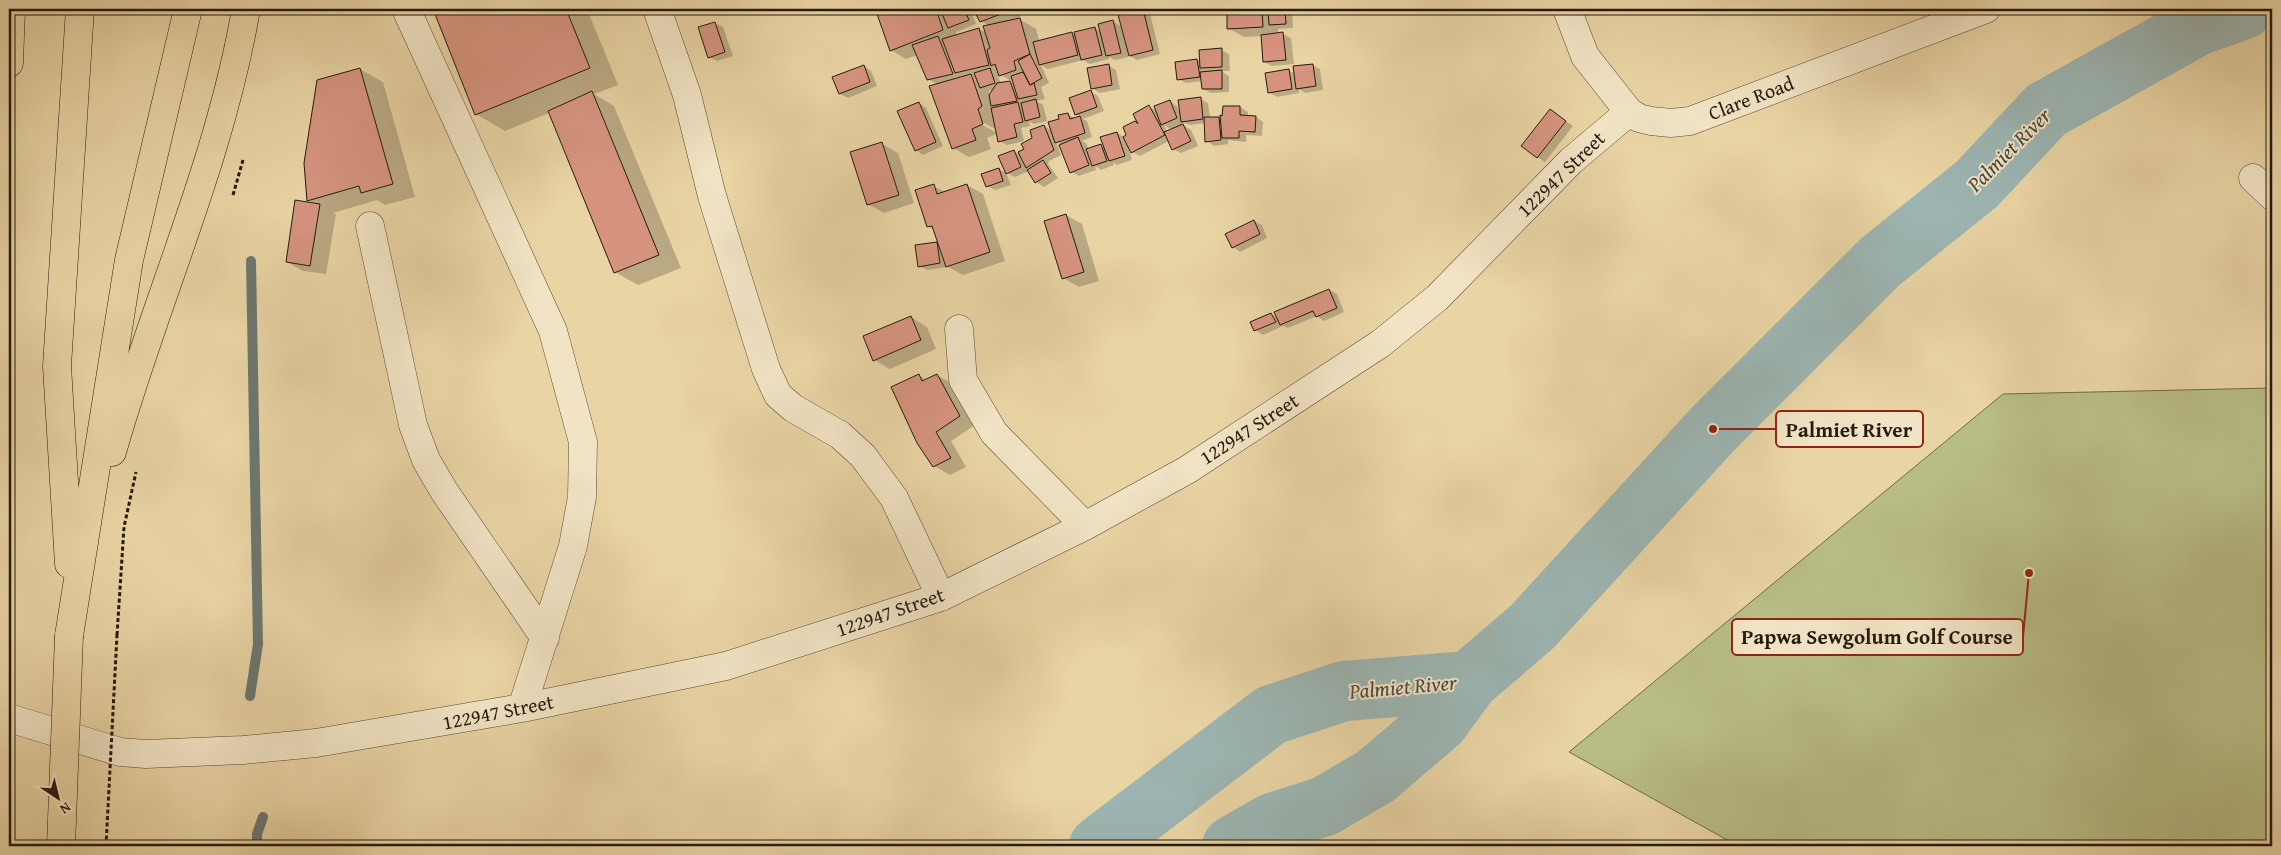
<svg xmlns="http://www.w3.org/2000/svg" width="2281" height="855" font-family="'Gentium Book Plus',serif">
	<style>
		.green { fill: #b8bc85; stroke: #6e6b4a }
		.shadow { fill: #0003; fill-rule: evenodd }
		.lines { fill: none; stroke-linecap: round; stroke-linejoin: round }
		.stream { stroke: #6c7771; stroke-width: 10 }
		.river { stroke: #9cb5b2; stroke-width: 60 }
		.building { fill: #d6947f; stroke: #251a0f }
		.minor-casing { stroke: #564834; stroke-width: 29 }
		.highway-casing { stroke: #251a0f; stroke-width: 29 }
		.path { stroke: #251a0f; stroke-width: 3; stroke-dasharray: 4 2.5; stroke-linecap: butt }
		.minor { stroke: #f1e3c4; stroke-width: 28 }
		.highway { stroke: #e9d4a4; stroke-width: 28 }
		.highway-bridge-casing { stroke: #251a0f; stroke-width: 29; stroke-linecap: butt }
		.path-bridge { stroke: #251a0f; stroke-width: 3; stroke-dasharray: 4 2.5; stroke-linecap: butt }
		.highway-bridge { stroke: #e9d4a4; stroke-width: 28 }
		.labels { text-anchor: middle; stroke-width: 4; stroke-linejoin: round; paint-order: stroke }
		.street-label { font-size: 20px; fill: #251a0f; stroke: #f1e3c4 }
		.water-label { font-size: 21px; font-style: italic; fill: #494840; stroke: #f1e3c4 }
		.leader { fill: none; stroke: #8f2418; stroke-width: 2 }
		.callout-dot { fill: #8f2418; stroke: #f1e3c4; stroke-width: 2 }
		.callout { fill: #f1e3c4; stroke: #8f2418; stroke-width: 2 }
		.callout-label { font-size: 21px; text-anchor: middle; font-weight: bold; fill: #251a0f }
	</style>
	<rect width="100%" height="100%" fill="#e9d4a4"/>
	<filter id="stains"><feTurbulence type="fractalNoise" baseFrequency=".004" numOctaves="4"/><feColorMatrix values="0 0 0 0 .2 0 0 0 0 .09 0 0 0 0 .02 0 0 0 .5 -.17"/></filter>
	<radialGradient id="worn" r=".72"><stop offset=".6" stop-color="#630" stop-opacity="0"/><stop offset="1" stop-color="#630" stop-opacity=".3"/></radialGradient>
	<!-- green -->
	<path class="green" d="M2272 388V846H1738L1569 752 2003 394Z"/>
	<!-- shadow -->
	<path class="shadow" d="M435 9H587L618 85 594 94 614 106 681 268 638 285 615 272 549 113 505 131 476 114Z
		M872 9H970L976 24 956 32 957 36 979 29 987 33 990 26 981 21 975 9H1041L1020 15 1021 20 1036 29 1040 42 1072 33 1076 36 1095 28 1101 32 1113 21 1122 27 1119 12 1129 9H1147L1149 10 1160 54 1137 60 1128 55V57L1115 60 1109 57V59L1090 64 1083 60 1048 69 1041 65 1049 83 1041 87 1045 99 1036 101 1043 105 1047 121 1034 124 1029 121 1030 126 1021 128 1024 141 1007 145 999 141 998 133 987 138 991 149 969 157 953 148 938 85 928 79 917 55 906 59 891 50 880 14ZM1001 75 1013 82 1001 84 998 76ZM994 90 990 96 989 91ZM979 120 997 130V133L977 122Z
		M1228 9H1292L1293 28 1278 29V34H1283L1291 38 1294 64 1272 66 1264 62 1262 36 1244 37 1228 28Z
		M1729 9H1746L1740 15Z
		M715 23 723 27 733 56 717 61 709 57Z
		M1221 50 1229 54 1230 71H1221L1229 76V92L1211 93 1203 89 1202 81 1186 83 1178 79 1197 60 1201 62Z
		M1312 65 1320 69 1323 90 1305 93 1299 89V93L1277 97 1269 92 1288 70 1295 74Z
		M864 66 871 71 877 86 848 98 840 94Z
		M1109 66 1116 70 1120 89 1100 93 1092 88Z
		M360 69 383 82 415 197 385 205 377 200 333 213 336 214 326 274 303 271 287 262 315 204 308 200Z
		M1091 92 1098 96 1104 111 1083 119 1087 121 1092 137 1082 141 1086 143 1089 150 1101 146 1105 148 1117 133 1124 137 1128 135 1135 122 1140 125 1149 107 1157 111 1169 101 1177 106 1180 113 1200 99 1208 103 1210 118 1222 119 1240 107 1248 112V117H1256L1263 122 1262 136 1246 135V142L1228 140V144L1214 146 1207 141 1206 123 1190 125 1185 123 1181 124 1191 130 1198 146 1181 153 1173 149 1169 141 1140 156 1129 150 1132 160 1117 165 1113 162 1114 165 1101 170 1095 166 1096 170 1079 176 1071 172 1060 144 1056 142 1061 155 1049 161 1048 164 1058 178 1044 187 1036 182 1029 171 1015 177 1007 173 1014 151 1018 154 1025 149 1044 126 1052 131 1060 120 1067 114 1075 118 1081 117 1076 114ZM1164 125 1172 130 1167 132Z
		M919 103 926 108 943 146 923 155 916 150Z
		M1551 111 1573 126 1545 162 1537 157Z
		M882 144 898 153 914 203 884 213 868 204Z
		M999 169 1006 173 1011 185 995 190 987 186Z
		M967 185 983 194 1005 261 963 275 948 267 927 270 919 266 936 243 940 246 935 230 928 226 933 186 945 192Z
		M1066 215 1082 224 1099 281 1079 287 1063 278Z
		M1254 221 1262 225 1267 238 1240 252 1233 247Z
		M1329 290 1337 294 1344 312 1324 321 1317 316 1288 328 1283 326 1263 335 1255 330 1271 314 1278 318Z
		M911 317 927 327 936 349 890 369 874 360Z
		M937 375 952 384 975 425 951 441 966 467 950 475 934 466 919 376 927 380Z"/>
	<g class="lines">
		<!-- stream -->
		<path class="stream" d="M250 696 258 644 251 261
			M257 846V834L263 817"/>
		<!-- river -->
		<path class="river" d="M1099 846 1271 715 1344 691 1469 681 1532 627 1713 429 1880 262 1977 184 2046 110 2197 26 2244 9
			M1232 846 1272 823 1325 806 1376 776 1439 722 1469 681"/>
	</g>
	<!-- building -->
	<path class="building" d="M433 9H566L590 68 475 115Z
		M892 9H936L943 30 890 51 877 14Z
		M940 9H964L969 20 948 28Z
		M973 9H1005L1006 12 980 22Z
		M1124 9H1143L1153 50 1129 56 1117 11Z
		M1227 9H1262L1263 27 1227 29Z
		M1268 9H1285L1286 24 1269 25Z
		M1020 18 1030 54 1014 61 1016 70 999 76 995 64 991 66 987 50 990 48 983 26Z
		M1113 20 1121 53 1106 56 1098 24Z
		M715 22 725 52 708 58 698 27Z
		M1095 27 1102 55 1081 60 1074 32Z
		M979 28 989 65 955 73 942 39Z
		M1072 32 1078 55 1039 65 1033 42Z
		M1283 32 1286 60 1263 62 1261 35Z
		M938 36 953 74 927 80 912 45Z
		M1222 48V67L1200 68 1199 50Z
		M1030 54 1042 78 1030 85 1018 61Z
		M1197 59 1200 77 1177 80 1175 62Z
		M1109 64 1112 85 1091 89 1087 68Z
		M1313 64 1316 86 1296 89 1293 66Z
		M864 65 870 82 839 94 832 77Z
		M360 68 393 184 361 193 359 186 307 201 304 163 317 80Z
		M990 68 995 83 980 88 974 73Z
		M1289 69 1292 89 1268 93 1265 73Z
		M1222 70V89H1202L1200 72Z
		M1023 72 1030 85 1034 83 1037 95 1018 99 1011 76Z
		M971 74 982 106 978 109 983 124 972 129 976 140 952 149 929 86Z
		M1010 81 1017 101 991 106 989 95 997 83Z
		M1091 90 1097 107 1075 115 1069 98Z
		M592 91 659 255 614 273 548 111Z
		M1201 97 1203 119 1181 122 1178 100Z
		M1036 99 1040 117 1025 121 1021 103Z
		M1170 100 1177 118 1161 125 1154 106Z
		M919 102 936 142 915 151 897 111Z
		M1018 102 1023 122 1014 124 1017 137 998 142 991 108Z
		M1149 105 1165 135 1131 153 1123 137 1126 135 1123 127 1135 121 1138 124 1133 114Z
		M1223 106H1240V115L1256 116 1255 132 1239 131V138H1222L1220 115 1222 116Z
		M1550 109 1566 121 1537 158 1521 146Z
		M1068 113 1070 119 1080 116 1085 133 1055 143 1048 122 1059 119 1058 115Z
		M1204 117H1219L1221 140 1205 142Z
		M1183 124 1191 141 1172 150 1164 132Z
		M1044 125 1054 150 1026 168 1018 152 1024 149 1021 144 1032 138 1030 130Z
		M1117 132 1125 156 1109 161 1100 137Z
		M1078 137 1089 165 1070 173 1059 145Z
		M882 142 899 195 867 205 850 152Z
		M1101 144 1107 161 1092 166 1086 149Z
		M1014 150 1021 167 1006 174 998 156Z
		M1043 160 1051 173 1035 183 1027 170Z
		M999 168 1003 181 986 187 981 174Z
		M934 184 937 194 967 184 990 252 946 267 932 226 927 227 915 190Z
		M295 200 320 204 310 266 286 262Z
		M1066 214 1084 272 1062 279 1044 221Z
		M1254 220 1260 234 1232 248 1225 234Z
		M937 242 940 263 918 267 915 245Z
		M1329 289 1337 308 1316 317 1313 311 1280 325 1274 312Z
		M1271 313 1276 322 1254 331 1250 322Z
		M911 316 921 340 873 361 863 336Z
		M919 374 922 381 937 374 960 416 936 432 951 458 933 467 917 443 891 387Z"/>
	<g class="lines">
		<defs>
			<path id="minor" d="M406 9 553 331 583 442 582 497 573 546 522 708
				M657 9 687 95 712 196 766 369 778 395 793 408 840 435 863 456 894 498 941 597
				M1567 9 1585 56 1629 112 1639 118 1651 121 1671 123 1690 121 1986 9
				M2253 178 2272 196
				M370 226 413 425 426 460 444 491 545 638
				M959 329 963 380 994 433 1085 526
				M9 718 120 752 146 754 243 750 316 743 522 708 726 666 941 597 1085 526 1187 470 1380 344 1437 298 1571 161 1629 112"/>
			<path id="highway" d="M9 63 11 9
				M112 452C154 303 220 162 246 9
				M69 564 57 366 80 9
				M69 636 129 260 188 9"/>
		</defs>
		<!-- minor casing -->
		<use href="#minor" class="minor-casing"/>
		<!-- highway casing -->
		<use href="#highway" class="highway-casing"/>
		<!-- path -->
		<path class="path" d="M233 195 243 160
			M117 635 124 527 136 472"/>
		<!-- minor -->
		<use href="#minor" class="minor"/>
		<!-- highway -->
		<use href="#highway" class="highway"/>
		<defs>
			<path id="highway-bridge" d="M61 846 69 636"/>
		</defs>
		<!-- highway-bridge casing -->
		<use href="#highway-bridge" class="highway-bridge-casing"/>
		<!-- path-bridge -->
		<path class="path-bridge" d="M106 846 117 635"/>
		<!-- highway-bridge -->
		<use href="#highway-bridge" class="highway-bridge"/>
	</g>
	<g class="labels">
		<!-- street labels -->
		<g class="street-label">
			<text transform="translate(1751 98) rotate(-21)" y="7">Clare Road</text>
			<text transform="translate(1561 174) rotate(-44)" y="7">122947 Street</text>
			<text transform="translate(1249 429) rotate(-33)" y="7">122947 Street</text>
			<text transform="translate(890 612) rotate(-19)" y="7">122947 Street</text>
			<text transform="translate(498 712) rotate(-11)" y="7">122947 Street</text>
		</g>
		<!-- water labels -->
		<g class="water-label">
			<text transform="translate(2009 150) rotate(-45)" y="7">Palmiet River</text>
			<text transform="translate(1403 687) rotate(-5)" y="7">Palmiet River</text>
		</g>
	</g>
	<!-- callouts -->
	<path class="leader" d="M1713 429L1776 429M2029 573L2023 637"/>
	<g class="callout-dot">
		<circle cx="1713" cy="429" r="5"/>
		<circle cx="2029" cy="573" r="5"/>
	</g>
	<g class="callout">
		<rect x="1776" y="411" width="147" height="36" rx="5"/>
		<rect x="1732" y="619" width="291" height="36" rx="5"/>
	</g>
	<g class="callout-label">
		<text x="1849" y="437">Palmiet River</text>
		<text x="1877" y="644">Papwa Sewgolum Golf Course</text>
	</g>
	<!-- margin -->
	<rect width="2281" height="855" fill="none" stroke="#e9d4a4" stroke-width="30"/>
	<rect x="10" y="10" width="2261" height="835" fill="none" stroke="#251a0f" stroke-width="2.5"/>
	<rect x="15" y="15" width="2251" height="825" fill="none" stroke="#251a0f"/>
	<!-- north arrow -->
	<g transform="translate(58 798) rotate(145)" stroke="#f1e3c4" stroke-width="4" paint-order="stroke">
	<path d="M0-4L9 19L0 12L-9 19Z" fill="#251a0f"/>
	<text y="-8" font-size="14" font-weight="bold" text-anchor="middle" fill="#251a0f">N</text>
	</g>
	<rect width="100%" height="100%" filter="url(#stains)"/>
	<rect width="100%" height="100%" fill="url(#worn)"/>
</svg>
